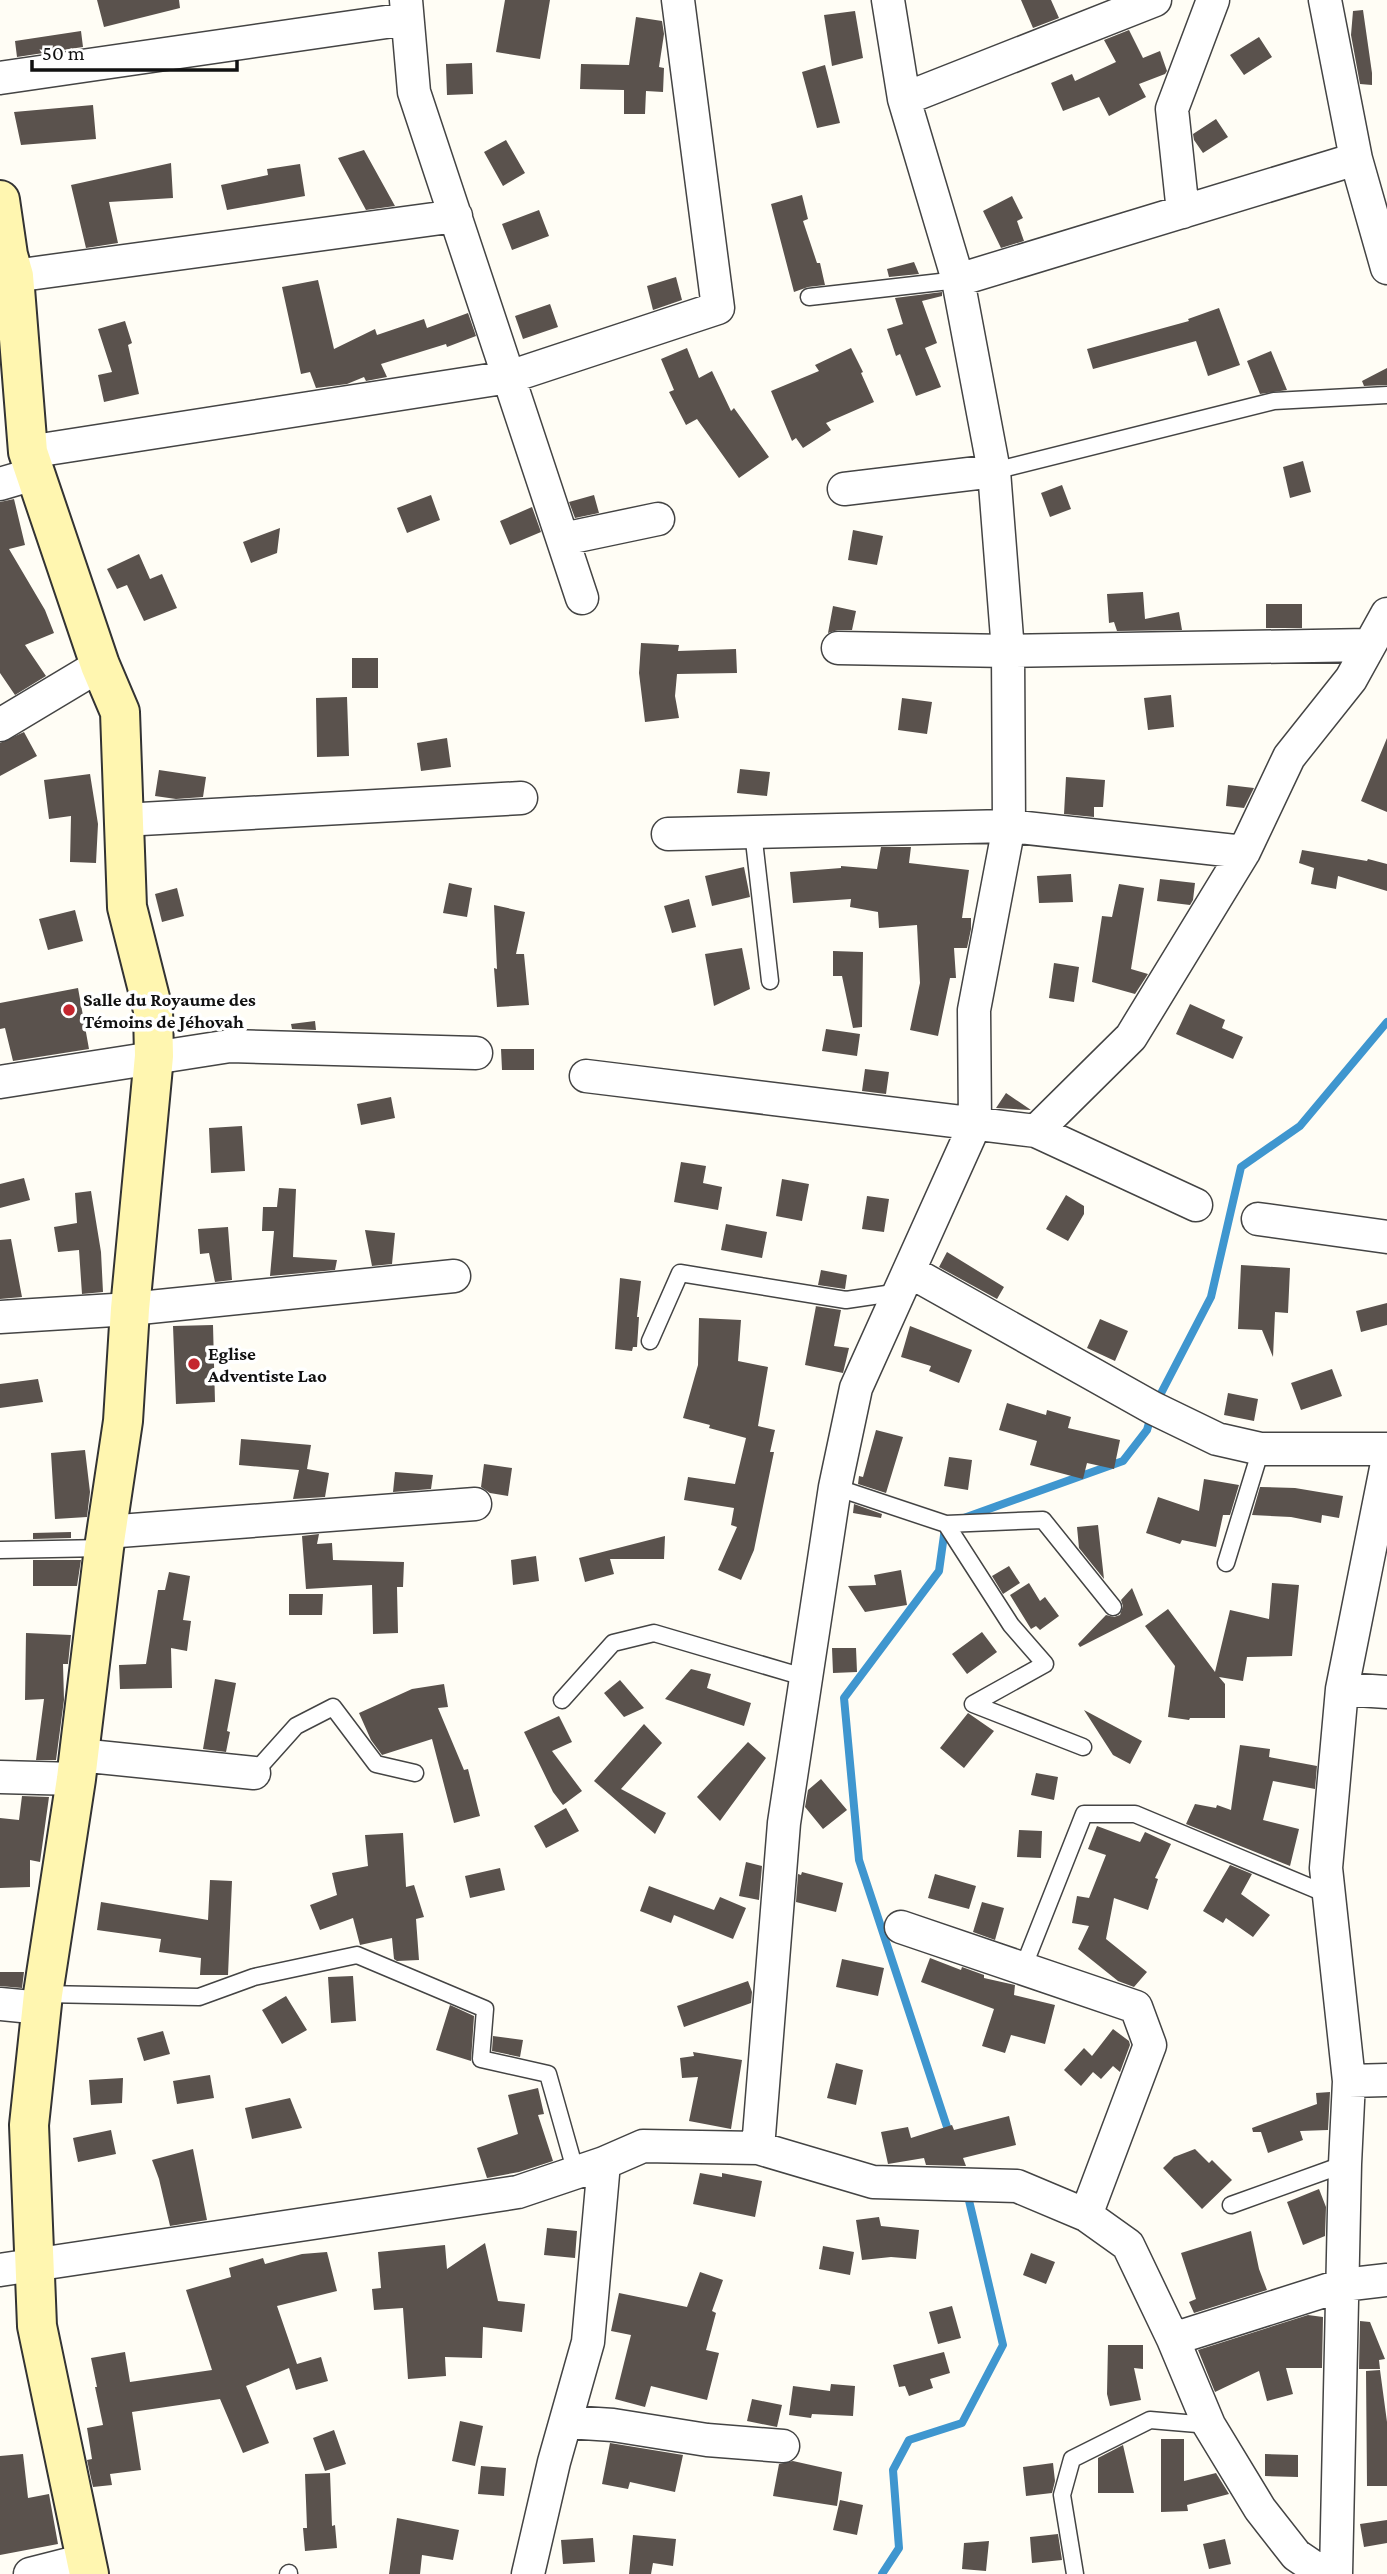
<svg xmlns="http://www.w3.org/2000/svg" width="1387" height="2574" font-family="'Crimson Pro',serif">
	<style>
		.lines { fill: none; stroke-linecap: round; stroke-linejoin: round }
		.stream { stroke: #3f96cf; stroke-width: 8 }
		.building { fill: #5a524d }
		.lane-casing { stroke: #444; stroke-width: 19 }
		.street-casing { stroke: #444; stroke-width: 35 }
		.secondary-casing { stroke: #333; stroke-width: 42 }
		.lane { stroke: #fff; stroke-width: 16 }
		.street { stroke: #fff; stroke-width: 32 }
		.secondary { stroke: #fff6b0; stroke-width: 38 }
		.poi-dot { fill: #c4262e; stroke: #fff; stroke-width: 2.5 }
		.labels { text-anchor: middle; stroke-width: 7; stroke-linejoin: round; paint-order: stroke }
		.poi-label { font-size: 19px; font-weight: bold; fill: #111; stroke: #fff; text-anchor: start }
	</style>
	<rect width="100%" height="100%" fill="#fffdf5"/>
	<g class="lines">
		<!-- stream -->
		<path class="stream" d="M1157 1401 1211 1297 1241 1167 1300 1126 1387 1022
			M961 1519 1123 1461 1147 1430 1152 1413
			M945 1528 939 1571 844 1698 859 1860 950 2136
			M882 2574 899 2548 893 2470 909 2440 962 2423 1003 2345 967 2192"/>
	</g>
	<!-- building -->
	<path class="building" d="M97 0H179L180 8 104 27Z
		M505 0H550L540 59 496 52Z
		M1021 0H1051L1059 18 1033 28Z
		M1363 10 1372 73V85L1360 84 1351 35 1353 11Z
		M855 11 863 58 832 66 824 15Z
		M636 17 662 21 664 34 659 67 664 68 663 92 646 91 645 114H624V90L580 89 581 64 629 65Z
		M1129 30 1143 58 1160 51 1167 71 1165 74 1139 84 1146 97 1109 116 1099 97 1063 111 1051 83 1072 74 1075 81 1116 62 1104 40Z
		M81 31 83 47 17 57 15 41Z
		M1259 37 1272 57 1244 75 1230 55Z
		M472 63 473 94 447 95 446 64Z
		M825 65 840 123 817 128 802 72Z
		M93 105 96 139 21 145 14 112Z
		M1216 119 1228 137 1203 153 1194 140 1193 134Z
		M506 140 525 173 503 186 484 152Z
		M364 150 395 206 366 210 338 158Z
		M171 163 173 198 109 202 118 243 86 248 71 185Z
		M300 164 305 196 227 210 221 185 268 175 267 169Z
		M802 195 808 219 803 221 817 263H820L825 285 808 287 794 292 771 204Z
		M1012 196 1023 218 1017 221 1024 241 1001 248 983 211Z
		M539 210 549 236 512 250 502 224Z
		M914 262 919 274 889 277 887 269Z
		M676 277 682 300 653 310 647 286Z
		M318 280 334 349 375 329 377 335 424 319 427 328 468 313 476 336 447 347 446 344 381 364 387 377 366 381 364 377 347 384 316 388 310 372 301 374 282 287Z
		M942 292V296L922 301 937 343 925 348 941 387 916 396 900 354 896 356 887 329 903 324 895 298Z
		M550 304 558 327 523 339 515 316Z
		M1219 308 1240 365 1208 376 1196 341 1093 369 1087 349 1189 321 1188 319Z
		M125 321 132 343 128 345 139 394 104 402 98 375 112 372 98 329Z
		M687 348 699 378 712 371 731 411 734 408 769 457 739 478 697 419 686 425 669 392 674 390 661 359Z
		M851 348 863 372 861 373 874 402 826 423 831 430 803 448 796 438 792 441 771 391 819 371 815 365Z
		M1271 351 1287 390 1260 394 1247 361Z
		M1387 368V385L1364 386 1362 381Z
		M1303 461 1311 492 1290 498 1283 467Z
		M1062 485 1071 509 1050 517 1041 493Z
		M431 495 440 520 407 533 397 508Z
		M594 495 599 513 575 518 569 502Z
		M14 499 25 545 9 549 45 610 54 633 25 645 46 676 15 695 0 673V502Z
		M532 507 541 532 510 545 500 521Z
		M280 528 277 553 251 563 243 542Z
		M853 530 883 536 877 565 848 560Z
		M139 554 150 579 162 574 177 608 144 621 127 585 117 589 107 569Z
		M1143 592 1145 619 1179 612 1182 630 1117 631 1114 622 1109 623 1107 594Z
		M1266 604H1302V628H1266Z
		M833 606 856 611 852 630H838L828 633Z
		M641 643 679 645 678 651 736 649 737 673 677 674 675 696 679 718 645 722 639 673Z
		M352 658H378V688H352Z
		M1171 695 1174 727 1148 730 1144 698Z
		M347 697 349 756 317 757 316 698Z
		M902 698 932 702 927 734 898 730Z
		M24 732 37 756 0 776V743Z
		M447 738 451 767 421 771 417 743Z
		M1387 738V812L1361 801Z
		M740 769 770 772 767 796 737 793Z
		M159 770 206 777 203 797 176 799 155 796Z
		M90 774 98 824 96 863 70 862 71 816 49 819 44 780Z
		M1066 777 1105 780 1103 807H1094V817L1064 814Z
		M1228 785 1254 788 1244 808 1226 806Z
		M881 847H911L909 863 969 870 962 918H971V929L967 948H954L956 978H950L938 1036 910 1030 920 983 917 925 879 928 878 912 850 907 851 899 793 903 790 872 841 868V866L877 869Z
		M1302 850 1367 861 1368 859 1387 864V891L1338 876 1336 889 1311 884 1314 868 1299 863Z
		M744 867 750 897 712 906 705 876Z
		M1071 874 1073 902 1039 903 1037 876Z
		M1160 879 1195 883 1193 900 1190 905 1157 901Z
		M449 883 472 888 467 917 443 913Z
		M1119 884 1144 888 1131 969 1148 974 1135 994 1092 982 1102 916 1112 917Z
		M177 888 184 916 162 922 155 894Z
		M689 899 696 927 672 933 664 906Z
		M494 905 525 912 516 954H524L529 1005 497 1007 494 968 497 969Z
		M75 910 83 941 48 950 39 919Z
		M742 948 750 989 714 1006 705 954Z
		M833 951 863 952 862 1027 853 1028 842 976H833Z
		M1054 963 1079 967 1074 1002 1049 998Z
		M78 988 89 1049 13 1061 5 1028 0 1029V1003Z
		M1190 1004 1225 1020 1222 1028 1243 1037 1233 1059 1176 1034Z
		M315 1021 316 1030 292 1029 291 1024Z
		M826 1029 860 1034 857 1056 822 1051Z
		M501 1049H534V1070H502Z
		M865 1069 889 1072 886 1094 862 1091Z
		M1006 1093 1031 1110 996 1108Z
		M391 1097 395 1118 361 1125 357 1104Z
		M242 1126 245 1171 211 1173 209 1128Z
		M681 1162 706 1166 703 1183 722 1187 718 1210 674 1202Z
		M24 1178 30 1200 0 1208V1184Z
		M782 1179 809 1184 802 1221 776 1216Z
		M279 1188 296 1189 293 1257 337 1260 335 1270 270 1276 274 1231H262L263 1207H277Z
		M91 1191 101 1252 103 1292 82 1294 79 1250 58 1252 54 1227 77 1223 75 1193Z
		M1066 1195 1084 1206V1214L1068 1241 1046 1229Z
		M867 1196 889 1199 884 1232 862 1229Z
		M726 1224 767 1232 762 1258 721 1250Z
		M228 1227 232 1280 215 1282 209 1253 200 1254 198 1229Z
		M365 1230 395 1233 392 1264 372 1266Z
		M11 1239 22 1297 0 1299V1240Z
		M947 1252 1004 1287 997 1299 939 1267Z
		M1241 1265 1290 1268 1288 1313 1275 1312 1273 1357 1262 1330 1238 1329Z
		M821 1270 847 1275 845 1289 818 1285Z
		M620 1278 641 1281 637 1317H639L637 1347H633L632 1351 615 1349Z
		M1387 1303V1325L1361 1332 1356 1311Z
		M815 1306 841 1310 834 1346 849 1348 843 1373 805 1365 816 1306Z
		M699 1318 741 1320 738 1361 768 1367 758 1426 775 1430 770 1452H774L754 1550 741 1580 718 1570 737 1527 731 1525 734 1508 684 1500 688 1477 735 1484 746 1438 709 1428 710 1425 683 1418 698 1365Z
		M1100 1319 1128 1331 1115 1361 1087 1348Z
		M213 1325 215 1402 176 1404 173 1326Z
		M910 1326 972 1350 959 1383 929 1371 931 1366 901 1357Z
		M1332 1369 1342 1396 1301 1410 1291 1383Z
		M38 1379 43 1402 0 1408V1384Z
		M1228 1393 1258 1399 1254 1421 1224 1415Z
		M1007 1403 1046 1415 1047 1410 1071 1417 1068 1428 1120 1440 1114 1469 1087 1463 1083 1479 1030 1465 1037 1441 999 1430Z
		M876 1430 903 1437 886 1493 858 1484 859 1476 863 1477Z
		M241 1439 311 1445 307 1469 329 1473 325 1497 293 1499 299 1470 239 1465Z
		M85 1450 90 1492 87 1517 55 1519 51 1453Z
		M949 1457 972 1460 968 1490 944 1486Z
		M484 1464 512 1468 508 1496 490 1493 481 1487Z
		M395 1472 433 1475 431 1489 393 1492Z
		M1204 1479 1239 1485 1230 1515H1223L1216 1547 1182 1540 1180 1544 1146 1533 1158 1497 1199 1511Z
		M1260 1487 1295 1488 1343 1496 1339 1518 1322 1515 1321 1523 1291 1517 1252 1515Z
		M854 1504 882 1514 881 1518 853 1513Z
		M1098 1525 1104 1579 1079 1548 1077 1527Z
		M71 1532V1538L33 1539V1533Z
		M319 1534 317 1544 332 1543 333 1560 404 1562 403 1587H397L398 1633 373 1634 372 1585 306 1589 302 1536Z
		M665 1536 664 1559H610L614 1574 585 1582 579 1558Z
		M536 1556 539 1581 513 1585 511 1560Z
		M33 1560H81L77 1586H33Z
		M1009 1566 1020 1583 1003 1594 992 1576Z
		M901 1570 907 1605 865 1612 848 1586 876 1585 874 1575Z
		M169 1572 190 1576 183 1620 191 1621 187 1651 171 1648 172 1688 120 1689 119 1665 146 1664 158 1590H165Z
		M1029 1583 1040 1601 1045 1597 1059 1616 1040 1630 1036 1626 1031 1629 1010 1595Z
		M1272 1583 1299 1585 1292 1656 1247 1657 1243 1681 1219 1677 1225 1684V1718H1190L1189 1720 1168 1717 1175 1666 1145 1626 1168 1609 1215 1672 1230 1610 1269 1619Z
		M1132 1588 1143 1615 1080 1647 1078 1644 1106 1615 1114 1617 1120 1615 1123 1606 1121 1600Z
		M289 1594H323L322 1615H289Z
		M982 1632 997 1652 967 1674 952 1654Z
		M26 1633 71 1635 68 1664H63L64 1700 56 1760H36L44 1699 25 1700Z
		M832 1648H856L857 1672 833 1673Z
		M691 1669 711 1674 707 1688 751 1703 744 1726 665 1699Z
		M215 1679 236 1683 227 1731 230 1732 226 1752 203 1749Z
		M620 1680 644 1708 624 1717 604 1693Z
		M444 1684 448 1707 438 1708 464 1770 468 1769 480 1816 454 1823 432 1739 382 1755 371 1740 359 1713 412 1689Z
		M1084 1710 1142 1741 1130 1764 1113 1755Z
		M968 1713 994 1731 964 1768 940 1748Z
		M559 1716 572 1742 552 1751 582 1791 563 1805 553 1792 524 1732Z
		M644 1724 662 1743 621 1789 666 1813 655 1834 594 1781Z
		M748 1742 766 1758 720 1821 697 1797Z
		M1240 1745 1270 1749 1269 1757 1317 1766 1315 1789 1273 1781 1263 1820 1299 1829 1290 1866 1186 1824 1195 1804 1216 1808 1217 1805 1231 1810Z
		M1036 1773 1058 1777 1054 1800 1031 1795Z
		M821 1779 847 1810 823 1829 805 1807 808 1790Z
		M22 1796 49 1797 40 1862 30 1860V1887L0 1888V1818L19 1820Z
		M566 1808 579 1831 546 1848 534 1826Z
		M1097 1826 1140 1842 1145 1832 1171 1844 1155 1878 1158 1879 1148 1910 1114 1898 1106 1939 1147 1972 1134 1987 1118 1981 1078 1949 1089 1926 1072 1923 1077 1896 1089 1898 1106 1855 1088 1849Z
		M1019 1830 1042 1831 1041 1858 1017 1857Z
		M403 1833 406 1887 414 1885 424 1917 416 1919 419 1960 397 1961 394 1959 392 1938 360 1945 353 1918 320 1930 310 1905 337 1895 332 1873 368 1866 365 1835Z
		M746 1862 762 1866 759 1900 739 1896Z
		M1230 1865 1252 1874 1241 1894 1270 1915 1253 1937 1226 1918 1223 1923 1203 1911Z
		M500 1868 505 1890 470 1898 465 1876Z
		M802 1872 843 1883 836 1912 796 1902 798 1874 801 1875Z
		M935 1874 976 1886 969 1909 928 1898Z
		M210 1880 232 1881 228 1975H200L201 1958 159 1952 161 1939 97 1930 101 1902 208 1920Z
		M649 1886 714 1910 720 1897 746 1908 733 1939 674 1915 671 1923 640 1911Z
		M982 1902 1004 1908 995 1940 973 1932Z
		M930 1958 961 1970 962 1967 984 1975V1978L1015 1985 1014 1995 1055 2005 1045 2044 1011 2035 1005 2053 982 2046 994 2009 921 1982Z
		M842 1959 884 1968 878 1996 836 1987Z
		M0 1972H24L22 1988 0 1986Z
		M353 1976 356 2021 331 2023 328 1977Z
		M748 1981 752 1992 751 2003 684 2027 677 2006Z
		M286 1996 307 2030 282 2044 262 2010Z
		M450 2005 474 2016 471 2061 436 2050Z
		M1113 2029 1129 2041 1130 2045 1120 2072 1113 2066 1101 2079 1093 2072 1081 2086 1064 2070 1084 2048 1092 2056Z
		M163 2031 170 2054 144 2061 137 2038Z
		M493 2036 523 2040 520 2057 492 2051Z
		M693 2052 742 2060 731 2129 689 2121 698 2077 682 2078 680 2058 694 2056Z
		M836 2063 863 2070 856 2105 827 2098Z
		M210 2075 214 2098 177 2104 173 2081Z
		M123 2078 122 2103 91 2105 89 2080Z
		M538 2088 544 2114 538 2115 553 2161 519 2172 487 2178 477 2148 518 2134 508 2095Z
		M1330 2092 1328 2130 1300 2131 1303 2140 1268 2153 1261 2132H1253L1252 2128 1317 2104 1316 2093Z
		M290 2098 302 2128 252 2139 245 2108Z
		M1009 2116 1016 2145 963 2158 966 2166 926 2165 924 2158 888 2164 881 2132 908 2127 911 2138 952 2125 954 2130Z
		M111 2130 116 2154 78 2162 73 2138Z
		M193 2149 207 2220 170 2226 159 2179 152 2160Z
		M1195 2149 1209 2163 1212 2160 1232 2180 1202 2209 1163 2168 1174 2157Z
		M700 2173 722 2177V2173L762 2181 755 2217 693 2204Z
		M1319 2189 1326 2207 1325 2236 1303 2245 1287 2202Z
		M879 2217 881 2226 919 2230 916 2259 891 2257 862 2260 856 2220Z
		M547 2228 577 2231 575 2258 544 2255Z
		M1251 2231 1259 2269 1267 2290 1194 2313 1189 2302 1196 2299 1181 2253Z
		M485 2243 498 2301 525 2304 522 2332 483 2327 482 2358 445 2357 446 2376 408 2379 403 2308 374 2310 372 2289 381 2288 378 2252 445 2245 447 2269Z
		M823 2246 854 2252 850 2275 819 2269Z
		M327 2252 337 2291 277 2306 297 2364 321 2357 328 2381 296 2390 289 2368 246 2386 269 2443 243 2453 220 2399 132 2412 141 2470 110 2474 112 2485 93 2487 87 2460 92 2459 87 2428 103 2425 95 2387H97L91 2358 125 2352 130 2382 212 2370 186 2290 231 2277 229 2268 263 2258 265 2264 302 2254Z
		M1031 2253 1055 2262 1046 2284 1023 2275Z
		M700 2272 723 2280 712 2311 716 2313 706 2350 719 2353 707 2400 651 2386 645 2407 615 2399 631 2335 611 2331 619 2293 687 2307Z
		M952 2306 961 2338 938 2344 929 2312Z
		M1308 2315 1323 2317 1322 2368H1286L1293 2394 1267 2401 1259 2371 1215 2392 1198 2350Z
		M1360 2321 1370 2322 1385 2359 1379 2360 1380 2369H1359Z
		M1108 2345H1143V2369L1134 2368 1141 2400 1110 2406 1107 2394Z
		M944 2352 950 2373 930 2379 933 2388 909 2396 905 2386 899 2387 893 2365Z
		M1380 2370 1387 2422V2486H1367L1366 2371Z
		M831 2384 855 2386 853 2416 812 2414 811 2418 789 2415 793 2386 830 2391Z
		M752 2399 782 2405 777 2427 747 2421Z
		M460 2421 483 2426 475 2466 452 2461Z
		M334 2430 346 2464 325 2471 313 2438Z
		M1161 2439H1184V2481L1216 2473 1229 2494 1187 2505 1188 2511 1161 2512Z
		M610 2443 683 2455 675 2492 630 2482 628 2489 602 2484Z
		M1123 2445 1134 2493H1098V2458Z
		M23 2454 28 2498 49 2494 58 2544 0 2555V2456Z
		M1265 2454 1298 2455V2477L1265 2476Z
		M793 2461 842 2472 837 2506 773 2496 779 2464Z
		M1053 2463 1055 2481 1052 2493 1026 2496 1023 2467Z
		M481 2466 506 2468 504 2496 478 2494Z
		M330 2473 332 2526 335 2525 337 2548 305 2551 303 2528H307L305 2474Z
		M840 2500 863 2505 857 2535 833 2530Z
		M397 2518 459 2530 453 2560 422 2555 420 2574H389Z
		M1387 2520V2543L1364 2547 1360 2524Z
		M1058 2534 1062 2560 1032 2563 1030 2537Z
		M633 2535 676 2539 673 2566 653 2563 651 2574H629Z
		M593 2538 595 2562 563 2564 561 2540Z
		M1225 2539 1231 2564 1209 2569 1203 2544Z
		M989 2541 986 2571 962 2569 964 2543Z"/>
	<g class="lines">
		<defs>
			<path id="lane" d="M809 297 958 280
				M994 471 1274 401 1387 395
				M753 832 770 981
				M650 1341 680 1273 846 1300 900 1292
				M835 1487 946 1524 1043 1520 1113 1607
				M946 1524 1011 1625 1045 1664 973 1704 1083 1747
				M0 1550 104 1548
				M1226 1563 1261 1449
				M562 1700 613 1643 654 1633 807 1678
				M254 1773 296 1726 333 1707 376 1764 415 1773
				M1023 1968 1084 1814H1135L1329 1895
				M43 1994 199 1997 254 1977 357 1955 485 2009 481 2059 548 2074 576 2173
				M1231 2205 1345 2164
				M288 2574 289 2573
				M1075 2574 1062 2495 1072 2459 1150 2420 1209 2425"/>
			<path id="street" d="M406 0 414 92 582 598
				M1325 0 1356 159 1387 268
				M0 78 407 19
				M904 99 1155 0
				M1183 212 1172 109 1213 0
				M14 276 456 216
				M958 280 1356 159
				M28 452 509 377 718 308 678 0
				M0 484 34 474
				M844 489 994 471
				M563 539 658 519
				M838 648 1008 651 1369 645
				M0 725 100 665
				M123 820 521 798
				M668 834 1009 826 1244 852
				M586 1076 1036 1131 1196 1205
				M0 1082 230 1046 476 1053
				M1036 1131 1131 1037 1244 852 1289 757 1351 679 1387 614
				M1258 1219 1387 1237
				M909 1271 1153 1408 1217 1439 1261 1449H1387
				M0 1317 130 1309 454 1276
				M106 1532 475 1504
				M1342 1689 1387 1692
				M79 1755 254 1773
				M0 1777 76 1779
				M901 1927 1136 2007 1150 2045 1086 2215
				M0 2004 42 2008
				M1349 2081 1387 2080
				M758 2148 784 1823 835 1487 856 1388 975 1124 974 1010 1009 826 1008 651 994 471 958 280 904 99 888 0
				M0 2270 518 2192 604 2163 643 2146 758 2148 873 2182 1017 2186 1086 2215 1128 2245 1173 2339 1209 2425 1260 2509 1296 2555 1324 2574
				M1173 2339 1343 2285 1387 2280
				M567 2422 613 2425 707 2440 783 2446
				M30 2574 85 2560
				M528 2574 554 2462 588 2342 604 2163
				M1336 2574 1345 2164 1349 2081 1326 1868 1342 1689 1387 1463"/>
			<path id="secondary" d="M0 200 8 255 14 276 28 452 100 665 120 712 127 907 153 1010 154 1056 130 1309 123 1421 104 1548 76 1779 43 1994 29 2125 37 2326 89 2574"/>
		</defs>
		<!-- lane casing -->
		<use href="#lane" class="lane-casing"/>
		<!-- street casing -->
		<use href="#street" class="street-casing"/>
		<!-- secondary casing -->
		<use href="#secondary" class="secondary-casing"/>
		<!-- lane -->
		<use href="#lane" class="lane"/>
		<!-- street -->
		<use href="#street" class="street"/>
		<!-- secondary -->
		<use href="#secondary" class="secondary"/>
	</g>
	<!-- markers -->
	<g class="poi-dot">
		<circle cx="69" cy="1010" r="7"/>
		<circle cx="194" cy="1364" r="7"/>
	</g>
	<g class="labels">
		<!-- poi labels -->
		<g class="poi-label">
			<text x="83" y="1006">Salle du Royaume des<tspan x="83" dy="22">Témoins de Jéhovah</tspan></text>
			<text x="208" y="1360">Eglise<tspan x="208" dy="22">Adventiste Lao</tspan></text>
		</g>
	</g>
	<!-- scale -->
	<path d="M32 60v10h205v-10" fill="none" stroke="#111111" stroke-width="3.5"/>
	<text x="42" y="60" font-size="21" fill="#111111" stroke="#ffffff" stroke-width="5" paint-order="stroke">50 m</text>
</svg>
